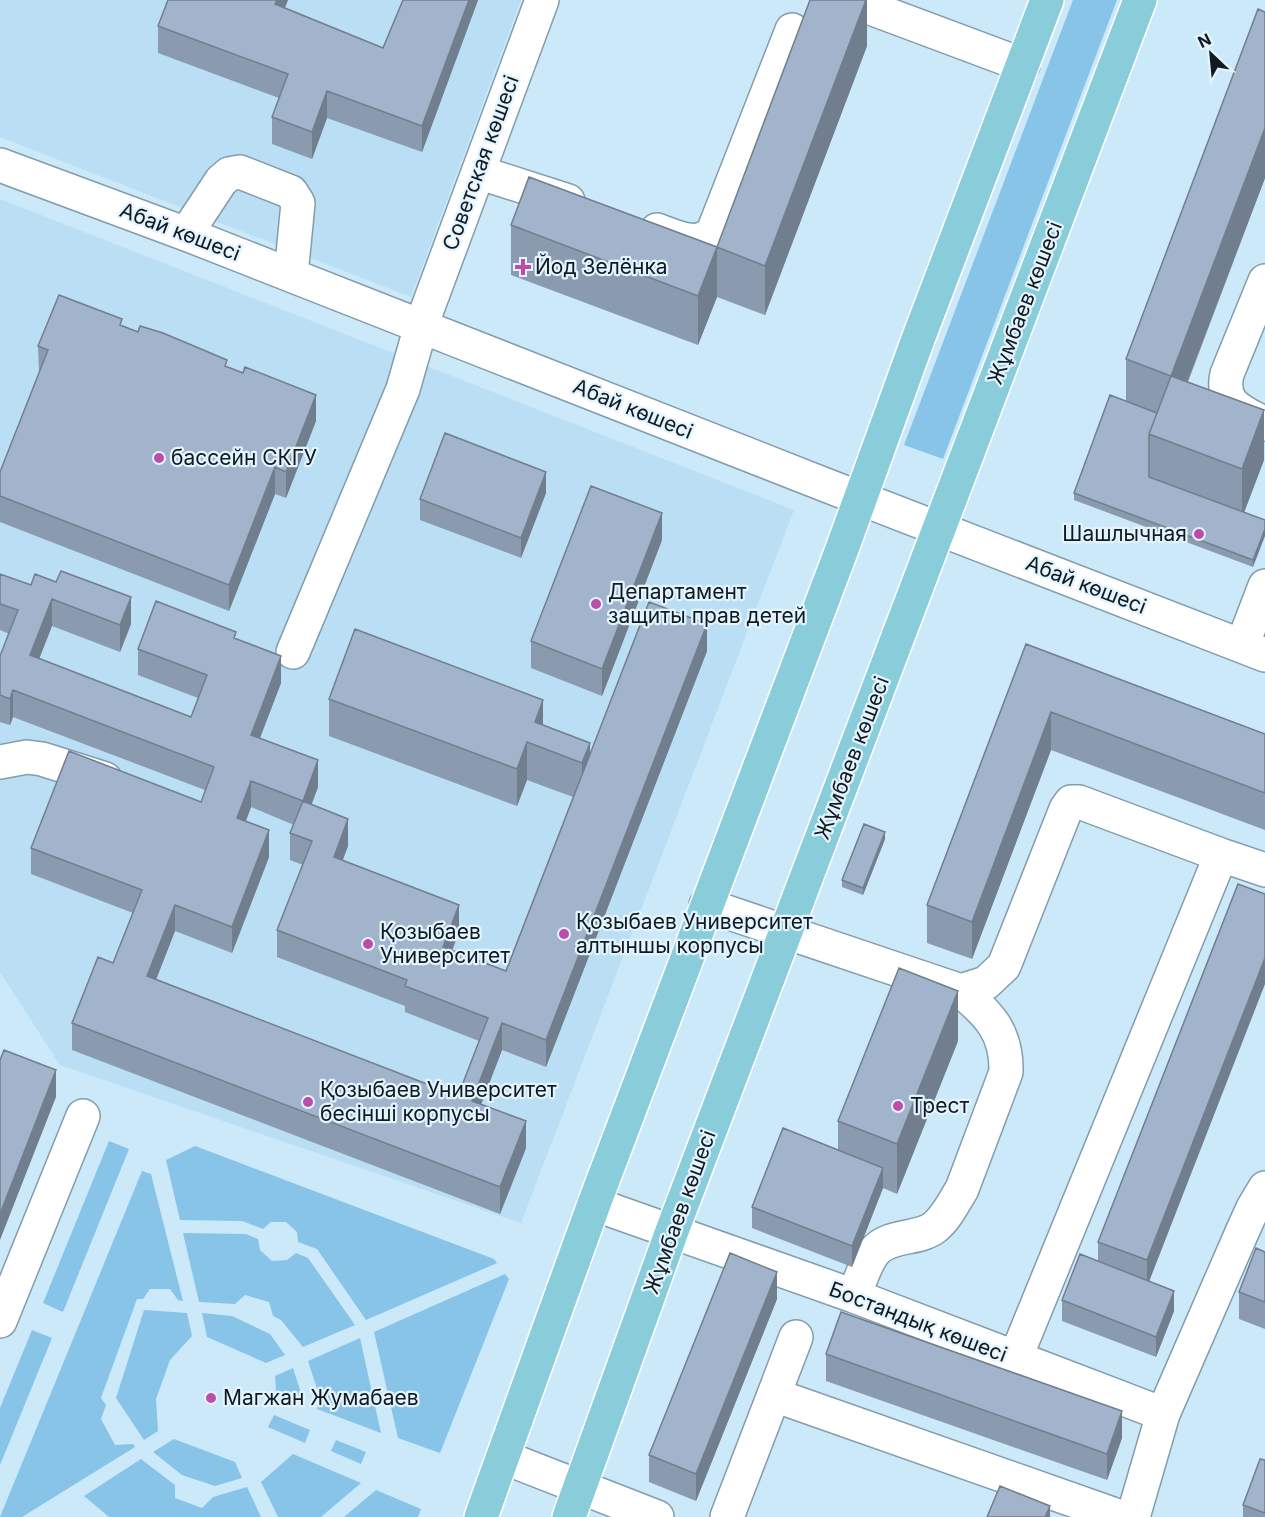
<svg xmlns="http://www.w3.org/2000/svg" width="1265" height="1517" font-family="Inter,sans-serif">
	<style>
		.built { fill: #badef3 }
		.green { fill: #87c4e7 }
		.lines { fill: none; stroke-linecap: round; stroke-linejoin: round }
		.minor-casing { stroke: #829dac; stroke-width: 36 }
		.major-casing { stroke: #fff; stroke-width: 36 }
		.minor { stroke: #fff; stroke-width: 33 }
		.major { stroke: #89ccda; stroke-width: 33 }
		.wall { fill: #8b9baf; fill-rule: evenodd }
		.shaded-wall { fill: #717e8e }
		.building { fill: #a2b4cb; stroke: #717e8e; stroke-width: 1.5; fill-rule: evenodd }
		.poi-dot { fill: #bb4dab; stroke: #e3f4ff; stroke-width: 2 }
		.labels { text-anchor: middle; stroke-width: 4.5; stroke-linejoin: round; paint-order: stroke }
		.street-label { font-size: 21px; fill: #101a20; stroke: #e3f4ff }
		.poi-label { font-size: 21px; fill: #101a20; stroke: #e3f4ff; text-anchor: start }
	</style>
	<rect width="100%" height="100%" fill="#cce9fa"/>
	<!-- built -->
	<path class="built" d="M0 0H521L411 297 0 137Z
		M0 199 794 510 521 1223 60 1065 0 972Z"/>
	<!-- green -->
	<path class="green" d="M1073 0H1117L943 459 904 445Z
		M109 1141 129 1149 63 1312 43 1303Z
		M195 1146 494 1259 497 1263 366 1320 317 1249 298 1242 297 1232 286 1222H271L263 1229 242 1221 180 1220 166 1160Z
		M142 1171 151 1174 183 1301 178 1300 170 1289H150L143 1299H137L101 1398 106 1405 101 1419 115 1445 133 1444 135 1447 22 1517H0Z
		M183 1233 246 1234 258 1239 260 1250 272 1261 287 1260 296 1253 308 1258 355 1325 303 1347 281 1320 273 1316 269 1302 245 1295 235 1304 199 1302Z
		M505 1274 509 1279 440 1453 398 1438 374 1332Z
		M144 1310 187 1313 192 1336 170 1360 156 1399 158 1431 144 1440 116 1398Z
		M202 1313 232 1316 270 1334 285 1355 266 1363 207 1337Z
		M32 1330 52 1338 0 1465V1408Z
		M360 1338 381 1433 317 1409 320 1398 308 1361Z
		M293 1368 302 1396 301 1402 276 1391 275 1376Z
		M274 1415 310 1430 305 1443 268 1427Z
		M174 1439 235 1462 242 1478 215 1486 182 1475 153 1452Z
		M336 1440 366 1452 361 1464 331 1451Z
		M293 1454 361 1483 321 1517H278L261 1482Z
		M141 1459 175 1485V1498L202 1508 213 1497 247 1487 261 1517H109L84 1496Z
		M376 1490 421 1509 418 1517H344Z"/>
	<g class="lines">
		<defs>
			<path id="minor" d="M849 0 1023 65
				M0 165 186 234 823 484 1265 655
				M478 172 568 201
				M657 230C674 236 698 249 713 232L792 30
				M186 234 221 181 229 174 240 172 291 192 298 203 291 275
				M1265 281 1227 374C1220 405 1242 411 1265 424
				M1242 646 1265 586
				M293 652 403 389 421 326 542 0
				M0 762 27 757 42 759 105 779
				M706 905 961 991C990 1015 1007 1033 1006 1072L962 1189C954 1202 947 1217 935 1227 919 1240 891 1234 876 1250 865 1262 860 1282 854 1296
				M961 991 986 983 1004 966 1066 809 1071 802H1079L1221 855
				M594 1204 854 1296 1163 1414
				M0 1321 83 1116
				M1015 1359 1221 855 1265 870
				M774 1395 1121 1517
				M503 1457 657 1517
				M727 1517 796 1337
				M1133 1517 1163 1414 1243 1230 1253 1208 1265 1188"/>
			<path id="major" d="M481 1517 594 1204 842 549 917 342 1047 0
				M569 1517 672 1231 1140 0"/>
		</defs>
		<!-- minor casing -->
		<use href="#minor" class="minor-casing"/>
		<!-- major casing -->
		<use href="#major" class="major-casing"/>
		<!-- minor -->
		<use href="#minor" class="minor"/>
		<!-- major -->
		<use href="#major" class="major"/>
	</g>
	<!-- wall -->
	<path class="wall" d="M168 0H288L285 8 383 48 403 0H478L422 152 327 118 312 159 272 144V117L279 98 158 53V26Z
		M867 0V46L765 315 717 297V247Z
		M1265 12V178L1188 382 1264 460 1244 512 1265 520 1253 567 1074 500V493L1126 401V359Z
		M511 225 717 297 698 345 511 275Z
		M122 326 227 367 316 421 286 498 275 494 229 611 0 522V472L39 373 38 346Z
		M546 493 521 558 420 520V499Z
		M662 540 602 696 531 668V641Z
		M0 574 131 624 120 652 52 626 39 659 191 717 198 698 138 675V649L236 639 281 683 260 738 318 787 311 805 348 846 342 860 459 932 452 951 506 971 573 797 527 780 517 806 329 736V699L543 725 590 754 707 651 546 1067 502 1050 481 1105 526 1148 500 1214 72 1050V1023L113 963 133 913 31 874V848L201 802 205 790 13 717 10 725 0 722V656L9 634 0 630ZM251 807 294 825 290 833V860L303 865 277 930V957L405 1006V1012L479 1041 458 1096 156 979 175 931 232 953 269 857 246 821Z
		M1026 644 1265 734V830L1051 750 972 959 927 943V905Z
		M885 839 863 895 842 887V880Z
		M1238 884 1149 1281 1174 1311 1156 1357 1062 1321V1300L1098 1261V1242Z
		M958 1041 897 1194 883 1188 852 1267 752 1228V1207L838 1150V1121Z
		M1265 1252V1329L1239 1319V1292Z
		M777 1299 696 1501 649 1482V1455Z
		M826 1354 1122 1438 1107 1480 826 1381Z
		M1265 1460V1517H1243V1505Z"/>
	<!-- shaded-wall -->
	<path class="shaded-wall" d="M277 0H288L275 31V4Z
		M469 0H478L422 152V126Z
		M866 0H867V46L765 315V266Z
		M327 91V118L312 159V132Z
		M1265 128V178L1165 440 1171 376Z
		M717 247V297L698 345V296Z
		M316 395V421L286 498V472Z
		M1264 410V460L1242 518V469Z
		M275 467V494L229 611V585Z
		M546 472V493L521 558V538Z
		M662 513V540L602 696V669Z
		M1265 529V536L1253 567V560Z
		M131 597V624L120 652V625Z
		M52 599V626L30 682V655Z
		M707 624V651L546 1067V1040Z
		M281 656V683L251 761V735Z
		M13 690V717L10 725V699Z
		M543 700V737L535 722Z
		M1051 712V750L972 959V922Z
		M527 742V780L517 806V769Z
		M590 743V780L582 801V763Z
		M318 760V787L303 828V801Z
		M251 781V807L237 844V818Z
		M348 819V846L334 884V857Z
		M269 830V857L232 953V927Z
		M885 832V839L863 895V888Z
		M175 905V931L147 1003V976Z
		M459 905V932L443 974V947Z
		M1265 958V984L1147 1287V1260Z
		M958 991V1041L897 1194V1144Z
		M502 1023V1050L472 1128V1101Z
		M56 1070V1097L0 1240V1214Z
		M526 1121V1148L500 1214V1187Z
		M883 1168V1188L852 1267V1246Z
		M777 1272V1299L696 1501V1474Z
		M1174 1291V1311L1156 1357V1337Z
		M1122 1411V1438L1107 1480V1454Z
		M1050 1506V1517H1045Z"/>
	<!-- building -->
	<path class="building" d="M168 0H277L275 4 383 48 403 0H469L422 126 327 91 312 132 272 117 288 74 158 26Z
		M810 0H866L765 266 717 247Z
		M1258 9 1265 12V128L1171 376 1126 359Z
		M529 177 717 247 698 296 511 225Z
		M59 295 122 319 120 325 138 332 140 326 163 333 227 360 225 366 243 373 245 367 316 395 286 472 275 467 229 585 0 496V472L48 350 38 346Z
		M1171 376 1264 410 1242 469 1149 434Z
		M1110 395 1157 413 1149 434V477L1265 520V529L1253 560 1074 493Z
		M445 433 546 472 521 538 420 499Z
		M591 486 662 513 602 669 531 641Z
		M61 571 131 597 120 625 52 599 30 655 191 717 207 675 138 649 156 601 236 632 234 638 281 656 251 735 318 760 303 801 348 819 334 857 459 905 443 947 506 971 649 602 707 624 546 1040 502 1023 472 1101 526 1121 500 1187 72 1023 98 957 113 963 142 890 31 848 69 751 201 802 214 767 13 690 10 699 0 695V656L18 610 0 604V574L31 585 35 574 56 582ZM251 781 303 801 290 833 312 841 277 930 407 980 405 986 488 1018 458 1096 147 976 175 905 232 927 269 830 237 818Z
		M355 629 543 700 535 722 590 743 582 763 527 742 517 769 329 699Z
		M1026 644 1265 734V793L1051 712 972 922 927 905Z
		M864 824 885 832 863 888 842 880Z
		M1238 884 1265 894V958L1147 1260 1098 1242Z
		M899 968 958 991 897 1144 838 1121Z
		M4 1050 56 1070 0 1214V1060Z
		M783 1128 883 1168 852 1246 752 1207Z
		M1256 1248 1265 1252V1302L1239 1292Z
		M730 1253 777 1272 696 1474 649 1455Z
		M1080 1254 1174 1291 1156 1337 1062 1300Z
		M841 1312 1122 1411 1107 1454 826 1354Z
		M1260 1459 1265 1460V1513L1243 1505Z
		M1000 1486 1050 1506 1045 1517H987Z"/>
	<!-- markers -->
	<g class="poi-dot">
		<path d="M520 258h6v6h6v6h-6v6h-6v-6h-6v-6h6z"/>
		<circle cx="159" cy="458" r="6"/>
		<circle cx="1199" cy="534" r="6"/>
		<circle cx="596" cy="604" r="6"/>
		<circle cx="564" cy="934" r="6"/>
		<circle cx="368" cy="944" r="6"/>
		<circle cx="308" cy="1102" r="6"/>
		<circle cx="898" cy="1106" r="6"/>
		<circle cx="211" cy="1398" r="6"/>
	</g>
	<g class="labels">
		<!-- street labels -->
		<g class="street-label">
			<text transform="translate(481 163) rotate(-70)" y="7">Советская көшесі</text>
			<text transform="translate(180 232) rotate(21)" y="7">Абай көшесі</text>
			<text transform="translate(1025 303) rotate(-69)" y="7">Жұмбаев көшесі</text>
			<text transform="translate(633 409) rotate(22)" y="7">Абай көшесі</text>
			<text transform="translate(1086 585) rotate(21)" y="7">Абай көшесі</text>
			<text transform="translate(852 758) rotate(-69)" y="7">Жұмбаев көшесі</text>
			<text transform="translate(680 1212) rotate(-70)" y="7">Жұмбаев көшесі</text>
			<text transform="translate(918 1322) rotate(21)" y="7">Бостандық көшесі</text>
		</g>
		<!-- poi labels -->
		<g class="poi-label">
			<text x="535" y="274">Йод Зелёнка</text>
			<text x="171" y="465">бассейн СКГУ</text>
			<text x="1187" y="541" text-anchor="end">Шашлычная</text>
			<text x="608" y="599">Департамент<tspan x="608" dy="24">защиты прав детей</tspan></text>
			<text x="576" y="929">Қозыбаев Университет<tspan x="576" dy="24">алтыншы корпусы</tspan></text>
			<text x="380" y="939">Қозыбаев<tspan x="380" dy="24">Университет</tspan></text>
			<text x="320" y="1097">Қозыбаев Университет<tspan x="320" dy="24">бесінші корпусы</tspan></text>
			<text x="910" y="1113">Трест</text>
			<text x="223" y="1405">Магжан Жумабаев</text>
		</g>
	</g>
	<!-- north arrow -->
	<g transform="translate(1211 54) rotate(334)" stroke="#e3f4ff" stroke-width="4.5" paint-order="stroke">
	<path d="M0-4.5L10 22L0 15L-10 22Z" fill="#101a20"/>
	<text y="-9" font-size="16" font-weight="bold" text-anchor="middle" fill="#101a20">N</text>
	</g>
</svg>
